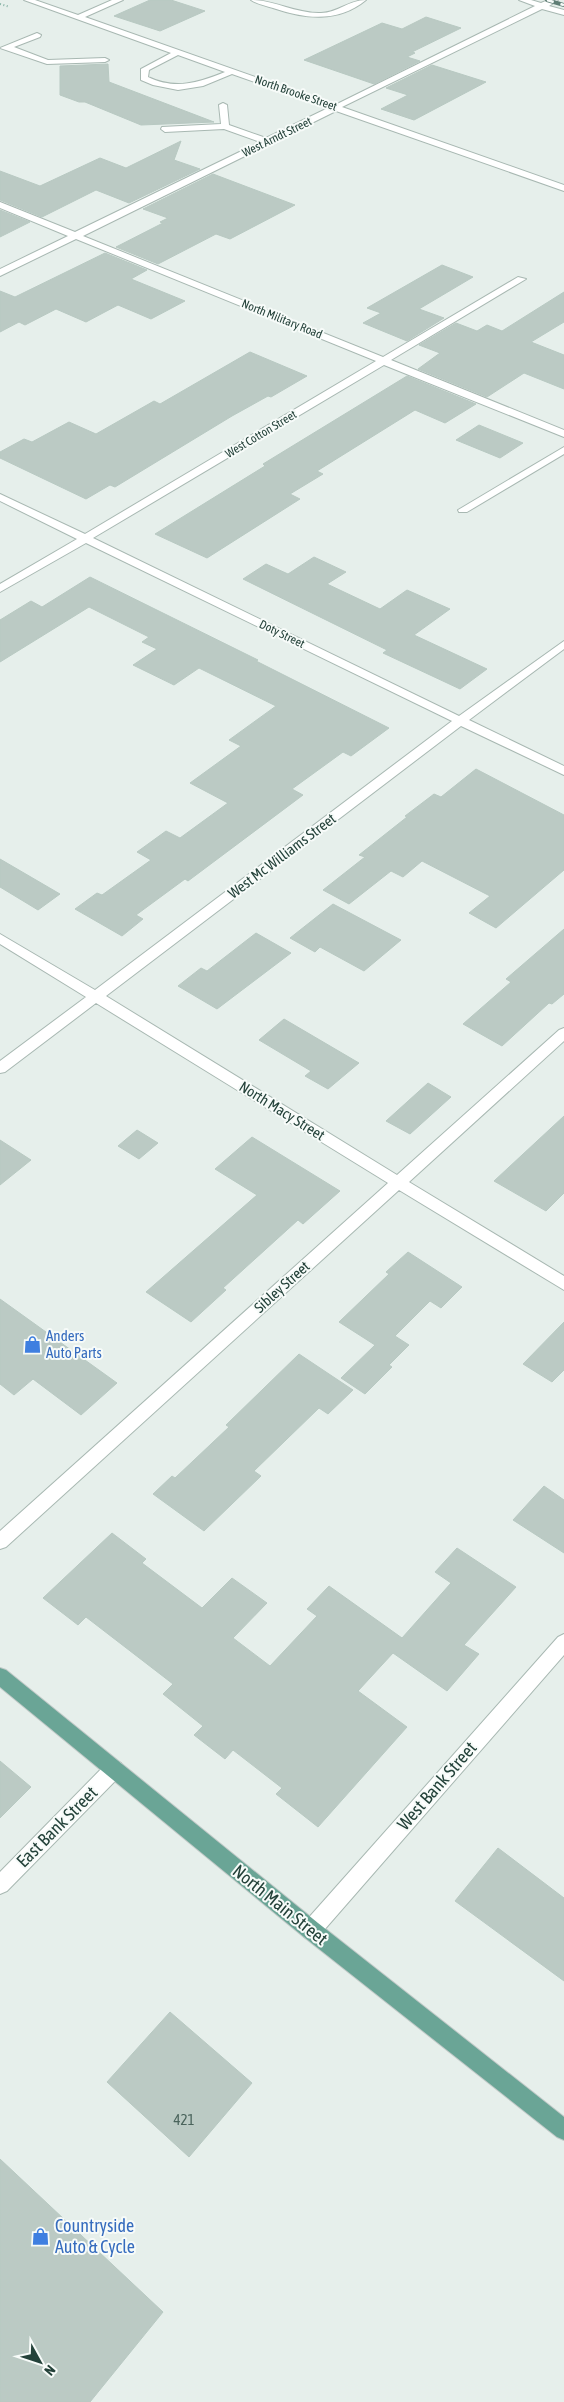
<svg xmlns="http://www.w3.org/2000/svg" width="564" height="2402" font-family="'Asap Condensed',sans-serif">
	<style>
		.building { fill: #bbcac4; stroke: #b8c9c2 }
		.lines { fill: none; stroke-linecap: round; stroke-linejoin: round }
		.minor-casing { stroke: #a8b8b2; stroke-width: 2 }
		.major-casing { stroke: #c2cac8; stroke-width: 2 }
		.path { stroke: #86b3a5; stroke-width: 2; stroke-dasharray: 1 2.5; stroke-linecap: butt }
		.minor { fill: #fff; fill-rule: evenodd }
		.major { fill: #6aa596; fill-rule: evenodd }
		.rail-casing { stroke: #5f7d75; stroke-width: 4 }
		.rail { stroke: #f7fbf9; stroke-width: 2.5; stroke-dasharray: 7; stroke-linecap: butt }
		.labels { text-anchor: middle; stroke-width: 4; stroke-linejoin: round; paint-order: stroke }
		.far-street-label { font-size: 12px; fill: #24423a; stroke: #f7fbf9 }
		.street-label { font-size: 15px; fill: #24423a; stroke: #f7fbf9 }
		.shop-label { font-size: 15px; fill: #366cbe; stroke: #f7fbf9; text-anchor: start }
		.near-number-label { font-size: 15px; fill: #4a645c }
		.near-street-label { font-size: 18px; fill: #24423a; stroke: #f7fbf9 }
		.near-shop-label { font-size: 18px; fill: #366cbe; stroke: #f7fbf9; text-anchor: start }
	</style>
	<rect width="100%" height="100%" fill="#e6efeb"/>
	<!-- building -->
	<path class="building" d="M150 0H171L205 11 160 31 114 16Z
		M426 17 461 28 412 52 415 53 407 57 420 61 374 84 304 60 382 23 402 29Z
		M108 64 109 82 214 122 141 125 85 102H79L60 95V66Z
		M432 65 486 82 414 120 381 109 408 95 386 88Z
		M181 141 174 160 200 169 129 203 96 190 42 217 0 200V171L40 186 100 158 126 168Z
		M213 174 295 205 230 239 216 234 158 264 116 247 163 223 160 222 168 218 143 209Z
		M0 210 30 222 0 237Z
		M105 253 147 270 131 279 185 301 151 319 118 305 86 322 56 309 25 325 19 322 0 332V291L15 297Z
		M442 265 473 277 419 309 444 318 407 341 363 323 381 313 367 308Z
		M564 292V322L531 342 564 355V389L524 373 487 397 418 369 440 353 419 345 456 323 477 331 487 325 502 331Z
		M250 352 307 376 271 397 268 396 232 416 115 487 110 485 86 499 0 458V452L24 439 32 442 69 422 96 434 154 401 160 404Z
		M407 376 476 404 445 423 415 410 317 471 323 474 290 494 300 499 207 558 155 534 265 466 263 464Z
		M479 425 523 443 500 458 456 440Z
		M314 557 346 572 327 584 380 609 407 590 450 609 414 635 487 669 460 689 383 653 387 650 243 579 266 564 288 574Z
		M90 577 258 660 256 661 389 728 351 756 343 752 292 789 303 795 188 881 185 879 136 915 143 919 122 936 75 909 97 893 102 895 151 860 137 852 166 831 180 838 228 803 190 783 241 746 229 740 276 706 199 668 174 685 133 665 157 649 142 642 149 637 89 607 0 662V620L31 601 42 607Z
		M476 769 564 815V870L496 928 469 913 490 896 422 861 403 877 391 871 349 904 323 890 365 857 359 855 407 817 405 816 434 794 441 797Z
		M0 859 60 894 38 910 0 887Z
		M333 904 401 940 364 971 320 947 315 952 290 938Z
		M564 929V994L552 1004 549 1003 502 1046 463 1024 511 982 506 979Z
		M256 933 291 953 217 1009 178 986 201 968 207 971Z
		M284 1019 359 1063 328 1089 305 1076 311 1071 259 1040Z
		M428 1083 451 1097 410 1134 386 1121Z
		M564 1116V1193L546 1211 494 1181Z
		M137 1130 158 1143 139 1159 118 1146Z
		M252 1137 340 1191 303 1224 298 1220 223 1288 226 1290 191 1322 146 1292 257 1195 215 1169Z
		M0 1140 31 1160 0 1185Z
		M408 1252 462 1287 441 1308 430 1301 395 1336 409 1345 389 1365 392 1367 365 1394 341 1378 375 1345 339 1322 389 1274 386 1272Z
		M0 1299 117 1383 81 1415 33 1379 14 1395 0 1384Z
		M564 1322V1370L552 1382 523 1364Z
		M299 1354 353 1390 328 1414 319 1408 254 1471 261 1476 204 1531 153 1494 172 1476 175 1478 229 1427 226 1425Z
		M544 1486 564 1500V1553L513 1520Z
		M112 1533 146 1559 142 1563 202 1608 232 1578 267 1603 233 1638 270 1666 317 1616 307 1609 329 1586 402 1638 451 1583 435 1572 457 1548 516 1587 464 1645 479 1654 447 1691 393 1653 358 1691 407 1727 318 1827 276 1794 282 1788 233 1750 225 1759 194 1735 203 1726 163 1694 173 1684 86 1617 78 1625 43 1598Z
		M0 1761 31 1787 0 1818Z
		M498 1848 564 1898V1981L455 1901Z
		M170 2012 252 2083 189 2157 107 2082Z
		M0 2159 163 2312 90 2402H0Z"/>
	<g class="lines">
		<defs>
			<path id="minor" d="M24 0H35L78 15 112 0H123L85 17 335 105 535 6 519 0H531L541 3 548 0H558L549 6 564 10V15L542 9 342 107 564 185V191L336 111 83 236 383 357 518 277 526 279 391 360 564 430V437L384 365 93 538 459 716 564 641V649L469 720 564 766V775L461 726 106 996 397 1175 559 1030 564 1028V1041L409 1182 564 1276V1290L399 1190 6 1547 0 1549V1531L388 1183 96 1003 5 1072 0 1073V1061L86 997 0 944V934L95 990 452 721 86 543 0 592V584L77 539 0 501V494L85 534 376 361 76 239 0 276V269L68 236 0 208V202L75 232 260 142 224 129 165 132 161 129 162 127 221 124 219 105 223 103 227 105 229 125 266 138 328 108 232 74 203 86 178 90 153 85 141 80V69L171 53ZM178 55 225 72C198 83 175 90 148 77L149 70Z
				M251 0C275 0 296 14 321 13 337 13 349 0 366 0 338 23 305 19 273 8 266 6 257 4 251 0Z
				M37 33 41 35 40 37 14 47 48 60 105 58 109 60 105 62 47 64 0 48Z
				M564 447V454L467 512H459L458 510Z
				M564 1634V1655L318 1937 311 1939 304 1937 301 1930 304 1923 558 1637Z
				M114 1761 121 1763 123 1769 121 1775 7 1891 0 1894V1872L107 1763Z"/>
			<path id="major" d="M0 1668 6 1670 318 1923 564 2117V2140L557 2137 304 1937 0 1687Z"/>
		</defs>
		<!-- minor casing -->
		<use href="#minor" class="minor-casing"/>
		<!-- major casing -->
		<use href="#major" class="major-casing"/>
		<!-- path -->
		<path class="path" d="M0 4 10 7"/>
		<!-- minor -->
		<use href="#minor" class="minor"/>
		<!-- major -->
		<use href="#major" class="major"/>
		<defs>
			<path id="rail" d="M547 0 564 5"/>
		</defs>
		<!-- rail casing -->
		<use href="#rail" class="rail-casing"/>
		<!-- rail -->
		<use href="#rail" class="rail"/>
	</g>
	<!-- icons -->
	<defs>
		<symbol id="shop-bare" viewBox="-9 -9 18 18"><path d="M-5-2.5h2.3a2.7 3.5 0 0 1 5.4 0H5L5.5 6h-11ZM-1.5-2.5h3a1.5 2.3 0 0 0-3 0Z" fill="#3f7fe0" stroke="#f7fbf9" stroke-width="2.5" paint-order="stroke"/></symbol>
	</defs>
	<g fill-rule="evenodd">
		<use href="#shop-bare" x="20" y="1332" width="25" height="25"/>
		<use href="#shop-bare" x="28" y="2224" width="25" height="25"/>
	</g>
	<g class="labels">
		<!-- far-street labels -->
		<g class="far-street-label">
			<text transform="translate(296 93) rotate(19)" y="4">North Brooke Street</text>
			<text transform="translate(277 137) rotate(-26)" y="4">West Arndt Street</text>
			<text transform="translate(282 319) rotate(22)" y="4">North Military Road</text>
			<text transform="translate(261 434) rotate(-31)" y="4">West Cotton Street</text>
			<text transform="translate(282 634) rotate(26)" y="4">Doty Street</text>
		</g>
		<!-- street labels -->
		<g class="street-label">
			<text transform="translate(282 856) rotate(-37)" y="5">West Mc Williams Street</text>
			<text transform="translate(282 1111) rotate(32)" y="5">North Macy Street</text>
			<text transform="translate(282 1287) rotate(-42)" y="5">Sibley Street</text>
		</g>
		<!-- shop labels -->
		<g class="shop-label">
			<text x="46" y="1341">Anders<tspan x="46" dy="17">Auto Parts</tspan></text>
		</g>
		<!-- near-number labels -->
		<g class="near-number-label">
			<text x="184" y="2125">421</text>
		</g>
		<!-- near-street labels -->
		<g class="near-street-label">
			<text transform="translate(437 1786) rotate(-49)" y="6">West Bank Street</text>
			<text transform="translate(57 1827) rotate(-45)" y="6">East Bank Street</text>
			<text transform="translate(280 1905) rotate(39)" y="6">North Main Street</text>
		</g>
		<!-- near-shop labels -->
		<g class="near-shop-label">
			<text x="55" y="2232">Countryside<tspan x="55" dy="21">Auto &amp; Cycle</tspan></text>
		</g>
	</g>
	<!-- north arrow -->
	<g transform="translate(40 2362) rotate(130)" stroke="#f7fbf9" stroke-width="4" paint-order="stroke">
	<path d="M0-4L9 19L0 12L-9 19Z" fill="#24423a"/>
	<text y="-8" font-size="14" font-weight="bold" text-anchor="middle" fill="#24423a">N</text>
	</g>
</svg>
